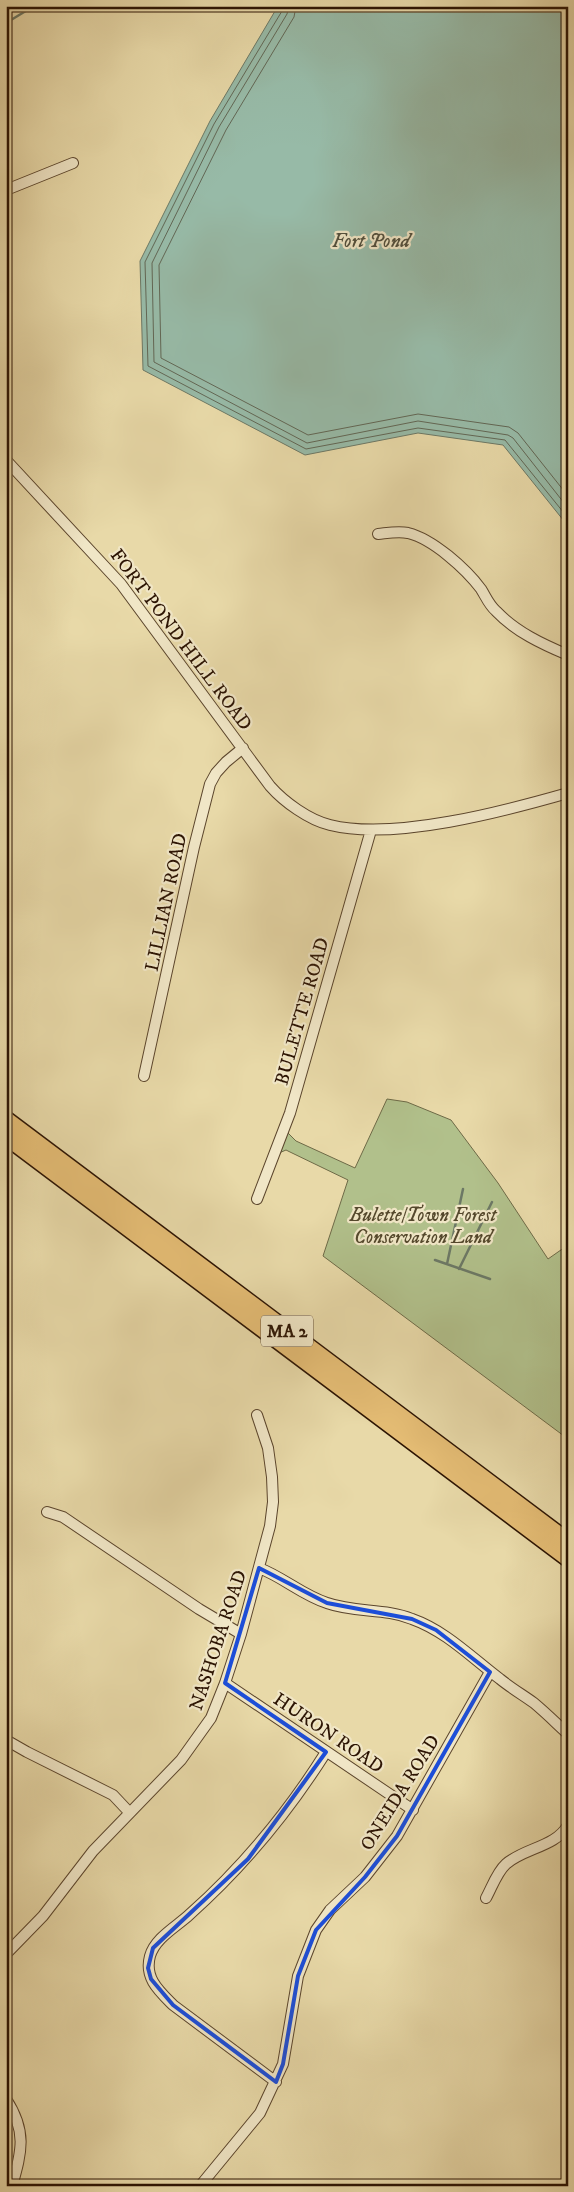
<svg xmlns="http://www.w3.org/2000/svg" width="574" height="2192" font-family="'IM FELL DW Pica',serif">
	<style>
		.green { fill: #b1c08b; stroke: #6e6a47 }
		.water { fill: #97baa7; stroke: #6c7865 }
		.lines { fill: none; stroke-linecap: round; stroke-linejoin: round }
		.shore { stroke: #626755; stroke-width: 1 }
		.stream { stroke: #6c7865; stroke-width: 2.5 }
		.minor-casing { stroke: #5b452c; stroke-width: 12 }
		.highway-casing { stroke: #2c1403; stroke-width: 18 }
		.minor { stroke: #f0e6c6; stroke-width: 10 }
		.highway { stroke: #e4bc74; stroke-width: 15 }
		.marked { fill: none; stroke: #1d4ed8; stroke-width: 4; stroke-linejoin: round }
		.labels { text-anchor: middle; stroke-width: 4.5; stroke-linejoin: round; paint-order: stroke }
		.shield { fill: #f0e6c6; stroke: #67533e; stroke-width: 1 }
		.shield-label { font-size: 18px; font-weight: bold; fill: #2c1403 }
		.street-label { font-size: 19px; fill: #2c1403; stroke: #f0e6c6 }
		.park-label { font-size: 19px; font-style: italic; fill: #54482c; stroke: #f0e6c6 }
		.water-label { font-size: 20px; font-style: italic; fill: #514e3c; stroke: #f0e6c6 }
	</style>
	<rect width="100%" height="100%" fill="#e8d9a8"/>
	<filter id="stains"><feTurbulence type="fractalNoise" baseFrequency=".004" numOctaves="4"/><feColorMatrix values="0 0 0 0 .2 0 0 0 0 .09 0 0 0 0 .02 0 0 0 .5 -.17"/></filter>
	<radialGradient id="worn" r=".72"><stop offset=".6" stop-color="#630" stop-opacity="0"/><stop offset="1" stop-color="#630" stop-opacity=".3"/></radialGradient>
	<!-- green -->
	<path class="green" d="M387 1099 407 1102 451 1120 498 1183 548 1259 568 1245V1439L323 1256 348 1180 290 1152 286 1150 279 1153 287 1132 296 1141 355 1168Z"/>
	<!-- water -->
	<path class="water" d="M278 6H568V526L503 445 418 433 305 455 143 370 140 261 210 121Z"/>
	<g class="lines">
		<!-- shore -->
		<path class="shore" d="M282 6V11L214 124 145 262 148 366 306 449 418 428 505 440 568 518
			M289 6 287 14 219 127 152 263 154 362 307 443 418 421 508 435 513 438 568 508
			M296 6 294 17 226 130 159 265 161 358 308 435 418 414 509 427 518 433 568 496"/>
		<!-- stream -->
		<path class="stream" d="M6 23 34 6
			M435 1260 490 1279
			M447 1264 463 1189
			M459 1269 492 1202"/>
		<defs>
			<path id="minor" d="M6 190 73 163
				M6 460 121 584 270 786C284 802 309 820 330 825 394 841 505 811 568 793
				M378 534C388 533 398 531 408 533 433 539 466 569 481 589 486 597 489 605 496 611 516 632 542 644 568 655
				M144 1076 194 847 210 784 216 773 226 762 243 748
				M257 1199 290 1113 371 830
				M47 1512 63 1517 199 1609 241 1634
				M259 1568C283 1577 302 1595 327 1603 355 1613 385 1608 412 1619 446 1631 472 1658 500 1679 511 1688 523 1695 534 1703 546 1713 557 1724 568 1734
				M225 1683 413 1810
				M6 1740 27 1752 113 1795 129 1812
				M486 1898C492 1887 497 1872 506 1864 524 1848 556 1847 568 1825
				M6 1954 43 1916 93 1851 181 1760 211 1718 225 1683 241 1634 270 1526 273 1502 272 1477 268 1448 257 1415
				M276 2082 173 2005C159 1991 144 1978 150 1956 155 1938 176 1927 189 1915 244 1866 287 1814 326 1752
				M6 2099C27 2131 22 2151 12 2186
				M200 2186 260 2113 283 2064 298 1976 316 1930 330 1910 365 1877 397 1836 490 1672"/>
			<path id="highway" d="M6 1119 568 1541
				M6 1137 568 1559"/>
		</defs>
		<!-- minor casing -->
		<use href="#minor" class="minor-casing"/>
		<!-- highway casing -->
		<use href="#highway" class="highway-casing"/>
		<!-- minor -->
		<use href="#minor" class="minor"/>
		<!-- highway -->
		<use href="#highway" class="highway"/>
	</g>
	<!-- marked area -->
	<path class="marked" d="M259 1568 327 1603 412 1619 436 1630 490 1672 397 1836 365 1877 316 1930 298 1976 283 2064 276 2082 173 2005 151 1979 148 1968 153 1948 248 1859 326 1752 225 1683Z"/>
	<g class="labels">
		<!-- shield labels -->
		<rect class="shield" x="261" y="1315.5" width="52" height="31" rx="4"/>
		<g class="shield-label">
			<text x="287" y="1337">MA 2</text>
		</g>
		<!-- street labels -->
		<g class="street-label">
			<text transform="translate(182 639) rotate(53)" y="7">FORT POND HILL ROAD</text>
			<text transform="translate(165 902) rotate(-78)" y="7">LILLIAN ROAD</text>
			<text transform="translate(301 1011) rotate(-74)" y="7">BULETTE ROAD</text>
			<text transform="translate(217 1640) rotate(-72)" y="7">NASHOBA ROAD</text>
			<text transform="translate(329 1732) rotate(34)" y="7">HURON ROAD</text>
			<text transform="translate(399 1792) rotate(-58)" y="7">ONEIDA ROAD</text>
		</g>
		<!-- park labels -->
		<g class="park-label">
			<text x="423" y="1221">Bulette/Town Forest<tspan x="423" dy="22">Conservation Land</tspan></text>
		</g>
		<!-- water labels -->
		<g class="water-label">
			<text x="371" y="247">Fort Pond</text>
		</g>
	</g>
	<!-- margin -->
	<rect width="574" height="2192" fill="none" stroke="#e8d9a8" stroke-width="25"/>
	<rect x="8" y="8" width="559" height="2177" fill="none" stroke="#2c1403" stroke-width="2.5"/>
	<rect x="12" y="12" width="549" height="2167" fill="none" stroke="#2c1403"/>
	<rect width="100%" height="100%" filter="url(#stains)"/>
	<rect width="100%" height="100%" fill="url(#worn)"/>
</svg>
